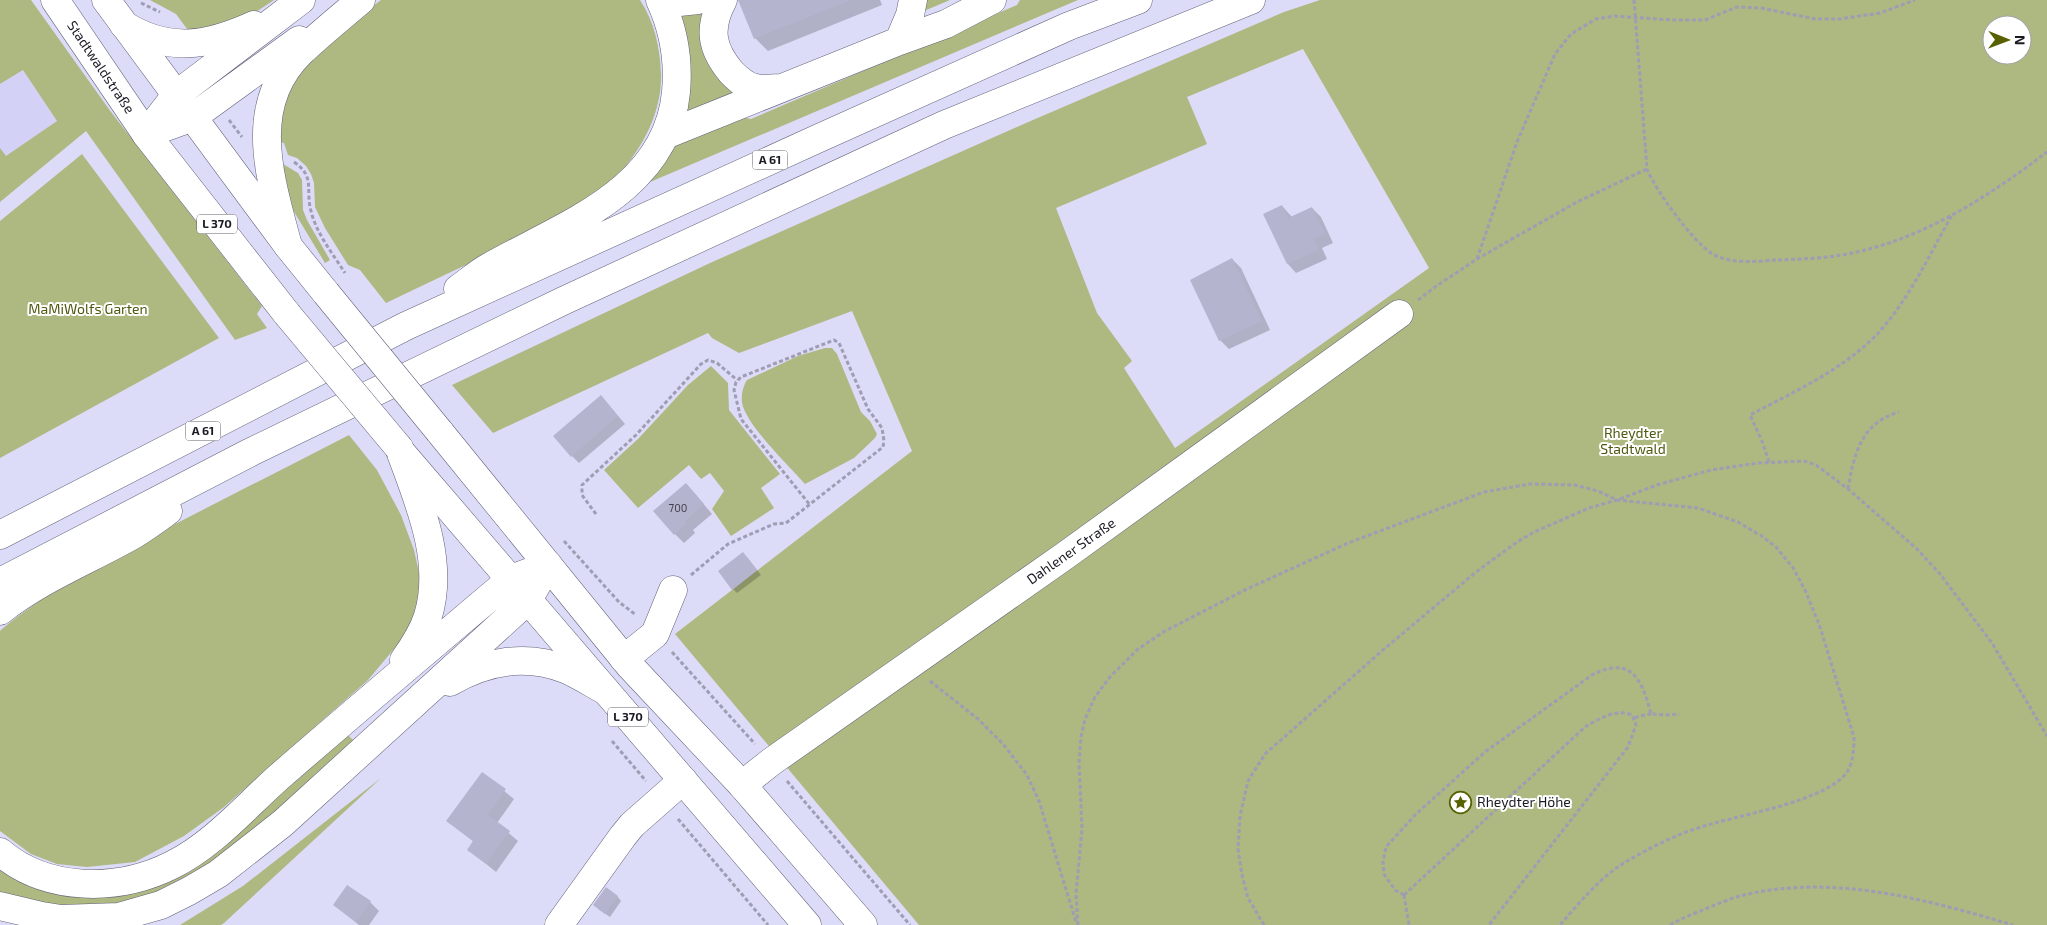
<svg xmlns="http://www.w3.org/2000/svg" width="2047" height="925" font-family="'Exo 2',sans-serif">
	<style>
		.built { fill: #d3d2f6 }
		.green { fill: #aeb881; fill-rule: evenodd }
		.shadow { fill: #0003 }
		.building { fill: #b4b4cf }
		.lines { fill: none; stroke-linecap: round; stroke-linejoin: round }
		.minor-casing { stroke: #62617a; stroke-width: 29 }
		.major-casing { stroke: #62617a; stroke-width: 29 }
		.highway-casing { stroke: #62617a; stroke-width: 29 }
		.path { stroke: #9d9db3; stroke-width: 3; stroke-dasharray: 4 2.5; stroke-linecap: butt }
		.minor { stroke: #fff; stroke-width: 28 }
		.major { stroke: #fff; stroke-width: 28 }
		.highway { stroke: #fff; stroke-width: 28 }
		.major-bridge-casing { stroke: #62617a; stroke-width: 29; stroke-linecap: butt }
		.major-bridge { stroke: #fff; stroke-width: 28 }
		.labels { text-anchor: middle; stroke-width: 4; stroke-linejoin: round; paint-order: stroke }
		.number-label { font-size: 11px; fill: #40404f }
		.shield { fill: #fff; stroke: #5f5f66; stroke-width: 1 }
		.shield-label { font-size: 12px; font-weight: bold; fill: #1a1a24 }
		.street-label { font-size: 14px; fill: #1a1a24; stroke: #fff }
		.park-label { font-size: 14px; fill: #4f580d; stroke: #fff }
		.poi-label { font-size: 14px; fill: #1a1a24; stroke: #fff; text-anchor: start }
	</style>
	<rect width="100%" height="100%" fill="#dcdcf8"/>
	<!-- built -->
	<path class="built" d="M23 70 57 121 6 157 0 148V84Z"/>
	<!-- green -->
	<path class="green" d="M0 0H31L111 112 262 306 257 314 267 328 235 340 86 131 0 202V148L6 156 57 121 23 70 0 84Z
		M150 0H274L242 21 190 33 176 14Z
		M381 0H640C655 23 660 48 661 75 662 131 619 184 573 213 549 228 521 238 495 251 459 268 422 286 386 303L360 270 348 265 325 228 315 207 314 183 311 174 306 166 297 158 288 155 284 143 272 140 281 97 308 55Z
		M925 0H950L924 11Z
		M1020 0H1078L643 185 667 150 688 135 736 116 751 119 1017 5Z
		M1320 0H2047V925H919L675 634 912 451 852 311 739 353 712 338 708 333 493 433 452 385 710 263 1026 123 1284 12ZM1992 25H2022V55H1992ZM1303 49 1429 268 1175 448 1124 368 1132 361 1097 313 1056 208 1207 144 1187 97Z
		M703 11 701 30 739 92 681 116 676 14Z
		M82 154 219 338 0 458V221Z
		M283 164 298 173 302 180 303 210 307 220 330 260 325 263 293 210 280 180Z
		M825 348H832L837 354 861 412 870 421 877 434 875 438 854 458 805 484C790 467 744 423 742 402 741 395 743 386 747 380L798 356Z
		M711 366 728 383 729 410 780 474 761 488 774 508 731 536 712 509 724 491 710 473 701 479 689 465 638 508 604 470 639 438 688 385Z
		M349 435 377 470 401 515 414 550 421 582 417 613 404 637 368 680 224 807 184 836 135 862 87 867 57 864 31 854 0 831V631L2 629C58 583 122 551 187 518 241 490 295 463 349 435Z
		M346 733 356 743 200 876 152 899 98 911 0 897V864L147 884Z
		M381 778 224 923 221 925H180L243 886Z"/>
	<!-- shadow -->
	<path class="shadow" d="M747 0H880L882 5 768 51 756 39 741 2Z
		M1282 206 1292 217 1312 208 1321 217 1333 243 1322 248 1327 259 1296 273 1288 264Z
		M1232 259 1241 268 1270 330 1229 349 1220 340Z
		M608 404 625 424 579 463 572 456Z
		M695 494 712 514 693 530 695 533 684 543 675 534Z
		M747 557 761 575 737 593 733 589Z
		M483 774 514 799 497 823 518 841 496 872 469 850 474 842 448 821Z
		M617 896 621 901 610 917 598 909Z
		M370 902 379 911 369 925H359L334 905Z"/>
	<!-- building -->
	<path class="building" d="M738 0H849V1L754 39Z
		M1282 205 1288 218 1312 207 1325 234 1314 239 1319 250 1287 264 1263 214Z
		M1232 258 1262 321 1219 341 1190 280Z
		M601 395 618 416 571 457 553 436Z
		M686 483 704 504 685 521 687 523 674 535 653 511Z
		M743 552 757 570 732 590 718 571Z
		M482 772 506 789 488 815 510 831 486 864 467 850 473 841 446 821Z
		M347 885 371 901 356 922 333 905Z
		M606 887 618 896 605 914 593 905Z"/>
	<g class="lines">
		<defs>
			<path id="minor" d="M661 0 679 2 698 0
				M723 0C708 28 711 48 731 72 738 79 746 87 756 88 764 90 772 88 780 88
				M899 41 910 15 913 0
				M665 135 899 41 946 24 992 0
				M624 659 655 634 673 590
				M742 785 771 762 1066 555 1399 314
				M559 925 623 836 632 825 683 780"/>
			<path id="major" d="M55 0 146 134 287 314
				M106 0 288 246 326 293
				M439 431 630 666 742 785 863 925
				M401 452 807 925"/>
			<path id="highway" d="M124 25C169 53 208 46 254 25
				M146 134 193 117 299 40
				M146 134 176 95 301 0
				M288 246C271 181 245 106 301 52 320 34 341 17 361 0
				M458 289C468 282 478 273 489 267 563 225 667 191 676 92 679 59 674 30 660 0
				M399 448C418 500 445 560 428 616 423 632 414 646 404 660
				M0 535 406 326 817 139 1069 26 1138 0
				M0 582 251 452 563 301 944 125 1251 0
				M0 611C40 579 89 560 133 535 145 528 157 519 168 511
				M450 682C486 661 526 654 565 669 579 675 593 684 606 691
				M0 852C47 892 118 892 172 865 214 844 245 807 280 776 356 710 433 645 511 579L548 565
				M0 906 42 916 61 919 119 917 161 905 189 891 218 874 283 823 528 600 548 565"/>
		</defs>
		<!-- minor casing -->
		<use href="#minor" class="minor-casing"/>
		<!-- major casing -->
		<use href="#major" class="major-casing"/>
		<!-- highway casing -->
		<use href="#highway" class="highway-casing"/>
		<!-- path -->
		<path class="path" d="M1634 0 1647 169C1656 191 1691 239 1711 253 1730 265 1757 261 1778 260 1805 259 1834 258 1861 251 1929 235 1992 194 2047 152
			M141 3 160 12
			M229 120 242 137
			M294 162C316 177 305 190 311 211 316 233 333 254 345 273
			M1477 259 1517 142 1555 54 1571 34 1596 19 1614 16 1672 20H1705L1737 7 1761 8 1815 19H1839L1880 13 1915 0
			M1418 300 1435 287 1477 259 1577 202 1647 169
			M1769 462 1762 441 1750 415C1797 390 1852 366 1886 324 1913 291 1931 252 1952 215
			M1848 489C1854 454 1861 423 1899 412
			M596 514 582 495V485L636 435 701 364 708 360 717 363 737 380
			M564 541 619 602 636 615
			M691 575 728 544 774 524 786 523 883 447 884 441 882 428 868 409 839 343 834 340 741 377 736 382 734 390 741 419 810 505
			M672 652 755 744
			M930 681 978 719 1003 744 1027 775 1039 801 1076 922
			M1635 718 1639 716 1651 714
			M612 741 646 781
			M787 781 910 925
			M678 819 768 925
			M1404 895 1585 727C1599 719 1616 708 1632 715L1636 725 1628 747 1489 925
			M1404 895 1395 890 1384 874 1383 862 1386 847 1416 814 1485 752 1592 675C1631 655 1642 679 1651 714L1668 715 1679 714
			M1404 895 1409 925
			M1078 925 1076 894 1082 829 1079 763 1081 737 1085 719 1095 697 1110 677 1138 649 1165 631 1247 589 1348 543 1484 492 1530 484 1575 485 1598 491 1617 500 1698 508 1738 522 1763 537 1776 547 1793 568 1805 590 1819 624 1854 737C1854 750 1853 766 1844 776 1816 804 1736 815 1698 828 1675 835 1650 848 1629 860 1603 874 1579 903 1560 925
			M1264 925 1248 898 1242 875 1238 849 1240 816 1248 781 1265 754 1383 650 1476 572 1517 542 1534 532 1589 508 1617 500 1657 485 1711 470 1758 463 1804 461 1816 465 1848 489 1917 549 1940 574 1992 643 2047 736
			M1670 925C1682 918 1695 913 1708 908 1717 904 1727 900 1736 897 1828 872 1925 899 2013 925"/>
		<!-- minor -->
		<use href="#minor" class="minor"/>
		<!-- major -->
		<use href="#major" class="major"/>
		<!-- highway -->
		<use href="#highway" class="highway"/>
		<defs>
			<path id="major-bridge" d="M326 293 439 431
				M287 314 399 448"/>
		</defs>
		<!-- major-bridge casing -->
		<use href="#major-bridge" class="major-bridge-casing"/>
		<!-- major-bridge -->
		<use href="#major-bridge" class="major-bridge"/>
	</g>
	<!-- icons -->
	<defs>
		<symbol id="sight-ring" viewBox="-11 -11 22 22"><circle r="9.5" fill="#fff" stroke="#576100" stroke-width="1.5"/><path d="M0-6L1.8-2.2L6-1.7L2.9 1.2L3.7 5.4L0 3.3L-3.7 5.4L-2.9 1.2L-6-1.7L-1.8-2.2Z" fill="#576100"/></symbol>
	</defs>
	<g fill-rule="evenodd">
		<use href="#sight-ring" x="1448" y="790" width="25" height="25"/>
	</g>
	<g class="labels">
		<!-- number labels -->
		<g class="number-label">
			<text x="678" y="512">700</text>
		</g>
		<!-- shield labels -->
		<g class="shield">
			<rect x="752.5" y="150.5" width="35" height="19" rx="4"/>
			<rect x="197" y="214.5" width="40" height="19" rx="4"/>
			<rect x="185.5" y="421.5" width="35" height="19" rx="4"/>
			<rect x="608" y="707.5" width="40" height="19" rx="4"/>
		</g>
		<g class="shield-label">
			<text x="770" y="164">A 61</text>
			<text x="217" y="228">L 370</text>
			<text x="203" y="435">A 61</text>
			<text x="628" y="721">L 370</text>
		</g>
		<!-- street labels -->
		<g class="street-label">
			<text transform="translate(101 67) rotate(56)" y="5">Stadtwaldstraße</text>
			<text transform="translate(1071 551) rotate(-35)" y="5">Dahlener Straße</text>
		</g>
		<!-- park labels -->
		<g class="park-label">
			<text x="88" y="314">MaMiWolfs Garten</text>
			<text x="1633" y="438">Rheydter<tspan x="1633" dy="16">Stadtwald</tspan></text>
		</g>
		<!-- poi labels -->
		<g class="poi-label">
			<text x="1477" y="807">Rheydter Höhe</text>
		</g>
	</g>
	<!-- north arrow -->
	<g transform="translate(2007 40) rotate(91)"><circle r="24" fill="#ffffff" stroke="#a3a3a7"/>
	<path d="M0-4L9 19L0 12L-9 19Z" fill="#576100"/>
	<text y="-8" font-size="14" font-weight="bold" text-anchor="middle" fill="#1a1a24">N</text>
	</g>
</svg>
